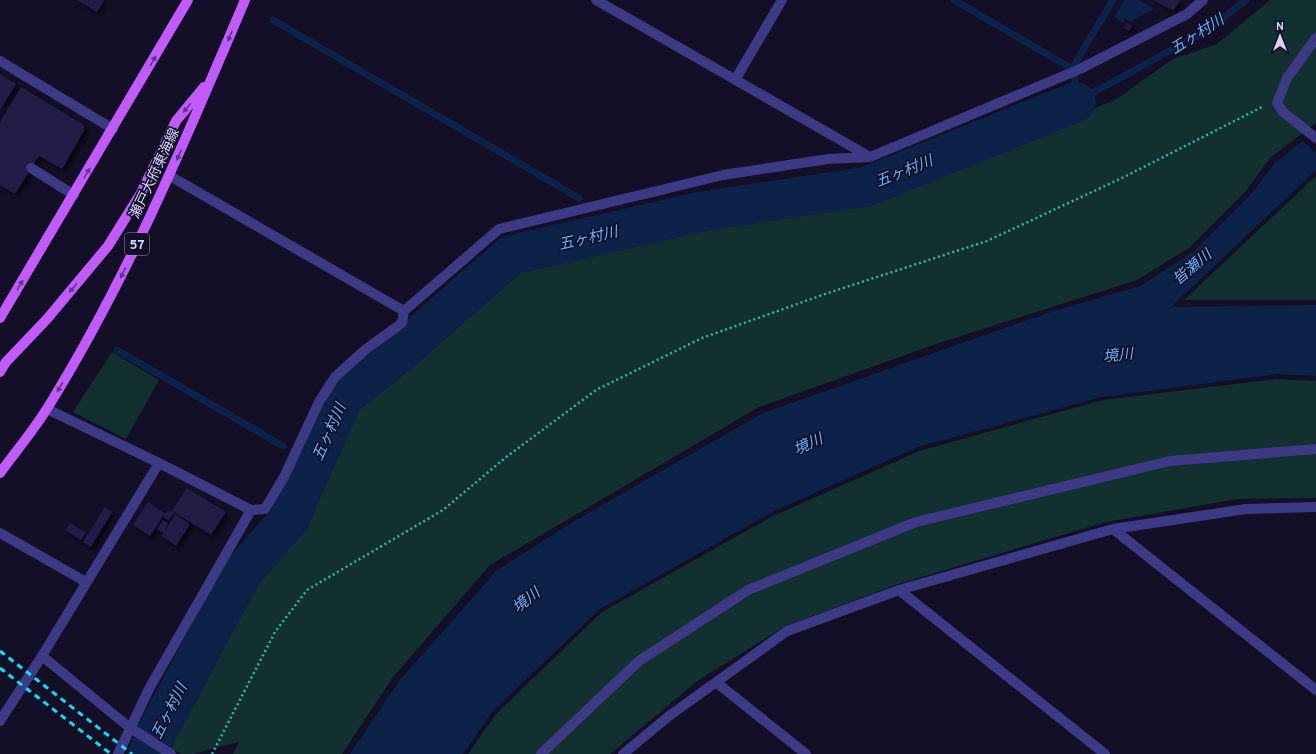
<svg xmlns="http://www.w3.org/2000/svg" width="1316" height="754" font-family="Overpass,'Noto Sans JP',sans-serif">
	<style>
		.green { fill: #12302f }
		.water { fill: #0c2248 }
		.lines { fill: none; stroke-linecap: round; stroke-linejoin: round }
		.stream { stroke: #0c2248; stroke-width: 7 }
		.river { stroke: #0c2248; stroke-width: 40 }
		.building { fill: #241b47; filter: url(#shadow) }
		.path { stroke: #2fb8b0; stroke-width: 2.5; stroke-dasharray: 2 3; stroke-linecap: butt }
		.service { stroke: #3d3a85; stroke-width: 10 }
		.minor { stroke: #3d3a85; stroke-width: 10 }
		.primary { stroke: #c25bff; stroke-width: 10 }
		.rail { stroke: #00e5ff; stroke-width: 3; stroke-dasharray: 6 5; stroke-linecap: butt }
		.oneway { fill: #623188 }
		.labels { text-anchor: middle; stroke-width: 3.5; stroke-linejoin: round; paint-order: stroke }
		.shield { fill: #130f26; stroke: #9e99be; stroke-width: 1 }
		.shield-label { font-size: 13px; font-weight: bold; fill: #d9d4ff }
		.street-label { font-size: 14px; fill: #d9d4ff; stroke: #130f26 }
		.water-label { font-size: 15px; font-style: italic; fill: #62b6ff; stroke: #130f26 }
	</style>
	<defs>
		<filter id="shadow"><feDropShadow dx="3.5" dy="3.5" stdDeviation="2" flood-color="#0009"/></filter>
	</defs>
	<rect width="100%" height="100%" fill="#130f26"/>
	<!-- green -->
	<path class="green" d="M1270 0H1316V123L1270 158 1245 192 1189 248 1137 280 939 343 759 407 490 565 393 677 342 754H233L239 742 193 754H181L170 747 249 577 298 525 351 405 516 264 708 218 868 198 1115 100 1173 59 1217 44Z
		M1316 176V300H1184Z
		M112 352 159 380 126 439 73 412Z
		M1276 379 1316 381V498L1237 499 1106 522 895 585 785 626 696 682 610 754H468L496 714 602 612 773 516 919 451 1103 400Z"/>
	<!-- water -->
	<path class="water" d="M1124 0H1139L1154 9 1130 22 1125 19 1123 23 1114 17Z
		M1302 141 1316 152V170L1171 307 1316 305V376L1277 374 1102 397 918 447 772 512 600 609 493 711 463 754H350L399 681 497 570 576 520 763 413 1053 311 1140 286 1193 252 1251 194 1274 164Z"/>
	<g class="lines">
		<!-- stream -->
		<path class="stream" d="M954 0 1069 67 1074 65
			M1113 0 1074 65 1076 102 1208 30 1246 0
			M273 20 579 198
			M585 221 586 238
			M117 350 283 446
			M303 458 314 464"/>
		<!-- river -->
		<path class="river" d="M148 754 158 730 242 573 289 520 343 398 405 348 511 255 704 211 865 187 1076 102"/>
	</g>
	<!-- building -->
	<path class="building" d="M77 0H104L97 12Z
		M1154 0H1180L1173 11Z
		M1127 23 1132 26 1129 31 1124 28Z
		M0 74 16 84 0 110Z
		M21 87 84 125V131L62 169 39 156 15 194 0 185V122Z
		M187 488 226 512 211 535 172 511Z
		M148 502 165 513 150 536 133 525Z
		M105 507 112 512 91 547 83 542Z
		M168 510 174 513 169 520 163 517Z
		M175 514 190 524 176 546 161 536 164 533 157 529 163 520 168 523 165 531Z
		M70 523 86 533 81 540 65 530Z"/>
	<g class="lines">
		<!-- path -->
		<path class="path" d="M212 754 275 632 307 590 443 510 505 458 596 390 702 338 828 293 987 241 1122 178 1262 107"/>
		<!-- service -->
		<path class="service" d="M31 168 74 195"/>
		<!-- minor -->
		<path class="minor" d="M596 0 870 157 1080 69 1187 14 1203 0
			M1316 38 1287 78 1277 103 1283 112 1316 138
			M0 61 113 129
			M735 80 782 0
			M170 176 404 311 402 323 366 349 335 377 319 402 284 477 265 509 251 510 159 463 42 656 129 727 171 754
			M404 311 499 229 723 175 828 159 870 157
			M47 409 159 463
			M1113 529 1316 690
			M0 533 86 582
			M899 590 1105 754
			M717 683 806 754
			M0 721 42 656
			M118 754 150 687 251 510
			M541 754 639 661 748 590 916 522 1170 461 1316 449
			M623 754 669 716 787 631 899 590 1113 529 1246 509 1316 507"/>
		<!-- primary -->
		<path class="primary" d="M0 318 188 0
			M0 372 6 362 47 319 108 246 141 193 176 121 204 87
			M0 473C16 451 34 430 48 407 128 278 186 139 245 0"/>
		<!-- rail -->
		<path class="rail" d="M0 651 132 754
			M0 668 111 754"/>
	</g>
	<!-- one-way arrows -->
	<defs><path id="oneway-solid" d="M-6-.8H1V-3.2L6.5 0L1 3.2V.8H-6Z"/></defs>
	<g class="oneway">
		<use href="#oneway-solid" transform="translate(230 36) rotate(113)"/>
		<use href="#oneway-solid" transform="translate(153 61) rotate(-60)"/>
		<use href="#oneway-solid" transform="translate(187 108) rotate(129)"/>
		<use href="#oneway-solid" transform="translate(179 155) rotate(113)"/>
		<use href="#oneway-solid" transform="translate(87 173) rotate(-59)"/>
		<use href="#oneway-solid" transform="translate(123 273) rotate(116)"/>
		<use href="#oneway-solid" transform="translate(20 285) rotate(-59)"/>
		<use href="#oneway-solid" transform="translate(73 288) rotate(130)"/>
		<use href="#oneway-solid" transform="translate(60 387) rotate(120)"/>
	</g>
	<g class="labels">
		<!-- shield labels -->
		<rect class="shield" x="125" y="233" width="24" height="22" rx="3"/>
		<g class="shield-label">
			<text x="137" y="249">57</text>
		</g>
		<!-- street labels -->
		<g class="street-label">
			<text transform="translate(154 173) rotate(-65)" y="5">瀬戸大府東海線</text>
		</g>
		<!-- water labels -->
		<g class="water-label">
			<text transform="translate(1197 34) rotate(-32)" y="5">五ヶ村川</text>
			<text transform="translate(904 171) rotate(-22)" y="5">五ヶ村川</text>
			<text transform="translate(588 238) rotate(-13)" y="5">五ヶ村川</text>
			<text transform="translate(1192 267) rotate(-40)" y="5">皆瀬川</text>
			<text transform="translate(1118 355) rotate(-6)" y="5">境川</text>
			<text transform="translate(329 432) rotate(-66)" y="5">五ヶ村川</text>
			<text transform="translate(808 444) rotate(-24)" y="5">境川</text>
			<text transform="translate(526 600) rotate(-39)" y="5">境川</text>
			<text transform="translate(169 711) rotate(-63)" y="5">五ヶ村川</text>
		</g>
	</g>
	<!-- north arrow -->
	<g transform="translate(1280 36)" stroke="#130f26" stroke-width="3" paint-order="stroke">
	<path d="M0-3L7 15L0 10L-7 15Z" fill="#d9d4ff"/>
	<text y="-6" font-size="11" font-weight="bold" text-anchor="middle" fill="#d9d4ff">N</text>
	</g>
</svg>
